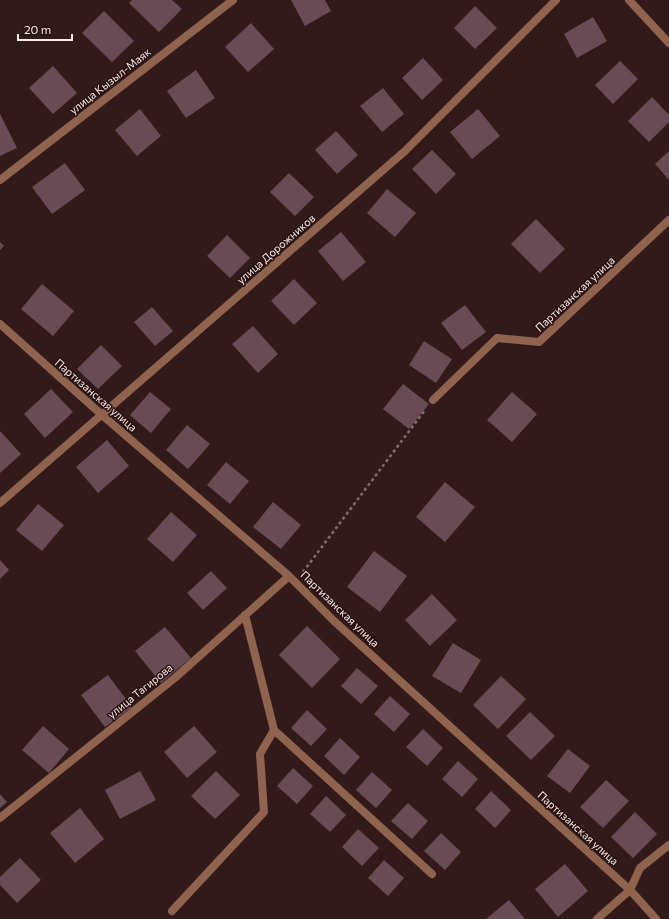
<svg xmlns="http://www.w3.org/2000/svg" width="669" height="919" font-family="Commissioner,sans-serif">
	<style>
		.building { fill: #674c56 }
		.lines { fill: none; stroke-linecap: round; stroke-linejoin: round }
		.path { stroke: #836e6e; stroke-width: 2.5; stroke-dasharray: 3 3; stroke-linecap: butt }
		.lane { stroke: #8f634e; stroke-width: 8 }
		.street { stroke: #8f634e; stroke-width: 8 }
		.labels { text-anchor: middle; stroke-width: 3; stroke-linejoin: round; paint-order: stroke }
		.street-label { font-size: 11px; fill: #fbeae9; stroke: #281111 }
	</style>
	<rect width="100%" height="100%" fill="#321a1a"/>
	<!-- building -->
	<path class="building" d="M132 0H172L182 9 159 32 129 3Z
		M291 0H325L331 11 305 26Z
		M475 6 497 28 475 49 454 28Z
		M104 11 134 41 112 62 82 33Z
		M593 17 607 41 577 58 564 34Z
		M251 23 274 49 248 72 225 47Z
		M423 58 443 80 422 100 402 78Z
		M620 61 638 79 613 104 595 85Z
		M53 66 77 93 53 114 29 88Z
		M196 70 215 98 186 118 167 91Z
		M383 88 404 114 382 132 360 106Z
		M652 97 669 115V122L649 142 628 121Z
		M140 109 161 136 137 156 115 130Z
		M478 109 500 136 472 159 450 132Z
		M0 114 17 148 0 156Z
		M336 131 358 155 337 174 315 150Z
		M432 150 456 174 436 194 412 169Z
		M669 151V180L655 164Z
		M65 163 85 190 52 214 32 187Z
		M289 173 314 197 295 216 270 192Z
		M387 189 416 213 395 237 367 213Z
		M536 219 565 249 540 273 511 244Z
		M341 232 366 262 343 281 318 251Z
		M227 235 250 258 230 278 207 256Z
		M0 242 4 246 0 250Z
		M294 279 317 303 294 325 271 301Z
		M42 284 74 311 53 336 21 309Z
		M465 305 486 332 462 350 441 323Z
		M152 307 173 331 155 346 134 322Z
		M253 326 278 354 258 373 232 344Z
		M424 341 452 359 436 383 409 365Z
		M101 345 122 366 98 389 77 369Z
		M403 384 429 404 409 429 383 409Z
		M51 389 73 412 45 438 24 414Z
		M150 392 171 409 151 433 130 415Z
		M512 392 537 414 512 442 487 420Z
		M187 425 210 444 188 469 166 450Z
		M0 431 21 454 0 473Z
		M107 440 129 466 98 493 76 467Z
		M226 462 249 481 230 504 207 485Z
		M445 482 475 507 445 542 416 517Z
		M273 502 301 525 281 549 253 527Z
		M38 504 64 525 42 551 16 530Z
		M171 512 197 535 173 562 147 539Z
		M374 551 407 576 380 612 347 587Z
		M0 560 9 570 0 579Z
		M211 571 227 588 203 610 187 593Z
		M432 594 457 620 430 646 405 620Z
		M307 626 340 659 312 688 279 655Z
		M165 627 191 658 161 683 135 651Z
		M453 643 481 660 461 693 432 676Z
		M357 668 378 686 361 704 341 686Z
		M108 675 132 707 105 727 81 695Z
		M501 676 526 699 498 729 473 705Z
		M390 696 410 714 394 732 374 714Z
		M307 710 327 729 311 746 291 728Z
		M530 712 555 736 531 760 506 736Z
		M43 726 69 749 49 773 22 750Z
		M194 726 217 752 187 778 164 752Z
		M423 729 443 748 427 766 406 747Z
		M340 738 360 757 344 775 324 756Z
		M568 749 590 766 570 793 547 776Z
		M458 761 478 779 462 797 442 779Z
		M293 768 313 786 297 804 277 786Z
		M140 771 156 800 120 819 105 790Z
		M216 771 240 795 215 819 191 796Z
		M372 772 392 790 376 808 356 790Z
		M606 780 629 801 603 828 580 807Z
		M491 791 511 810 495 828 475 809Z
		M0 794 7 802 0 808Z
		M326 796 346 815 330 832 310 814Z
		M408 803 428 821 412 839 391 821Z
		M80 808 104 839 75 863 50 833Z
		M635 812 657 834 633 858 611 837Z
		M358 829 379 848 362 866 342 847Z
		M441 833 461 852 445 870 424 851Z
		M20 858 41 880 17 903 0 885V877Z
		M384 860 404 878 388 896 368 878Z
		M565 864 588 891 558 917 535 889Z
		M509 900 525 919H486Z"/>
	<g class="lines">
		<!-- path -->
		<path class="path" d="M303 572 425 410"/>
		<!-- lane -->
		<path class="lane" d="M172 911 264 812 260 754 274 730"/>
		<!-- street -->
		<path class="street" d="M629 0 669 43
			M0 180 233 0
			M0 324 102 415 289 576 334 621 630 890 656 919
			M433 400 497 338 539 342 669 220
			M0 503 405 151 556 0
			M245 615 274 730 432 874
			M0 818 176 677 289 576
			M597 919 630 890 640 868 669 845"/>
	</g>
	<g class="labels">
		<!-- street labels -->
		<g class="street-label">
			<text transform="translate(110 81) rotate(-38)" y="4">улица Кызыл-Маяк</text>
			<text transform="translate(276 249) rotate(-41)" y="4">улица Дорожников</text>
			<text transform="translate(575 294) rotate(-43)" y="4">Партизанская улица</text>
			<text transform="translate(96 395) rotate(41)" y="4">Партизанская улица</text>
			<text transform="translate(340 609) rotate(44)" y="4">Партизанская улица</text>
			<text transform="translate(140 691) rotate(-39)" y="4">улица Тагирова</text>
			<text transform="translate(578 828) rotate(42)" y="4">Партизанская улица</text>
		</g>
	</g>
	<!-- scale -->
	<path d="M18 34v6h54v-6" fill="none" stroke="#fbeae9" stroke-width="2"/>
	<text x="24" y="34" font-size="12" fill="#fbeae9" stroke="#281111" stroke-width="3" paint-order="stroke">20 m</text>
</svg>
